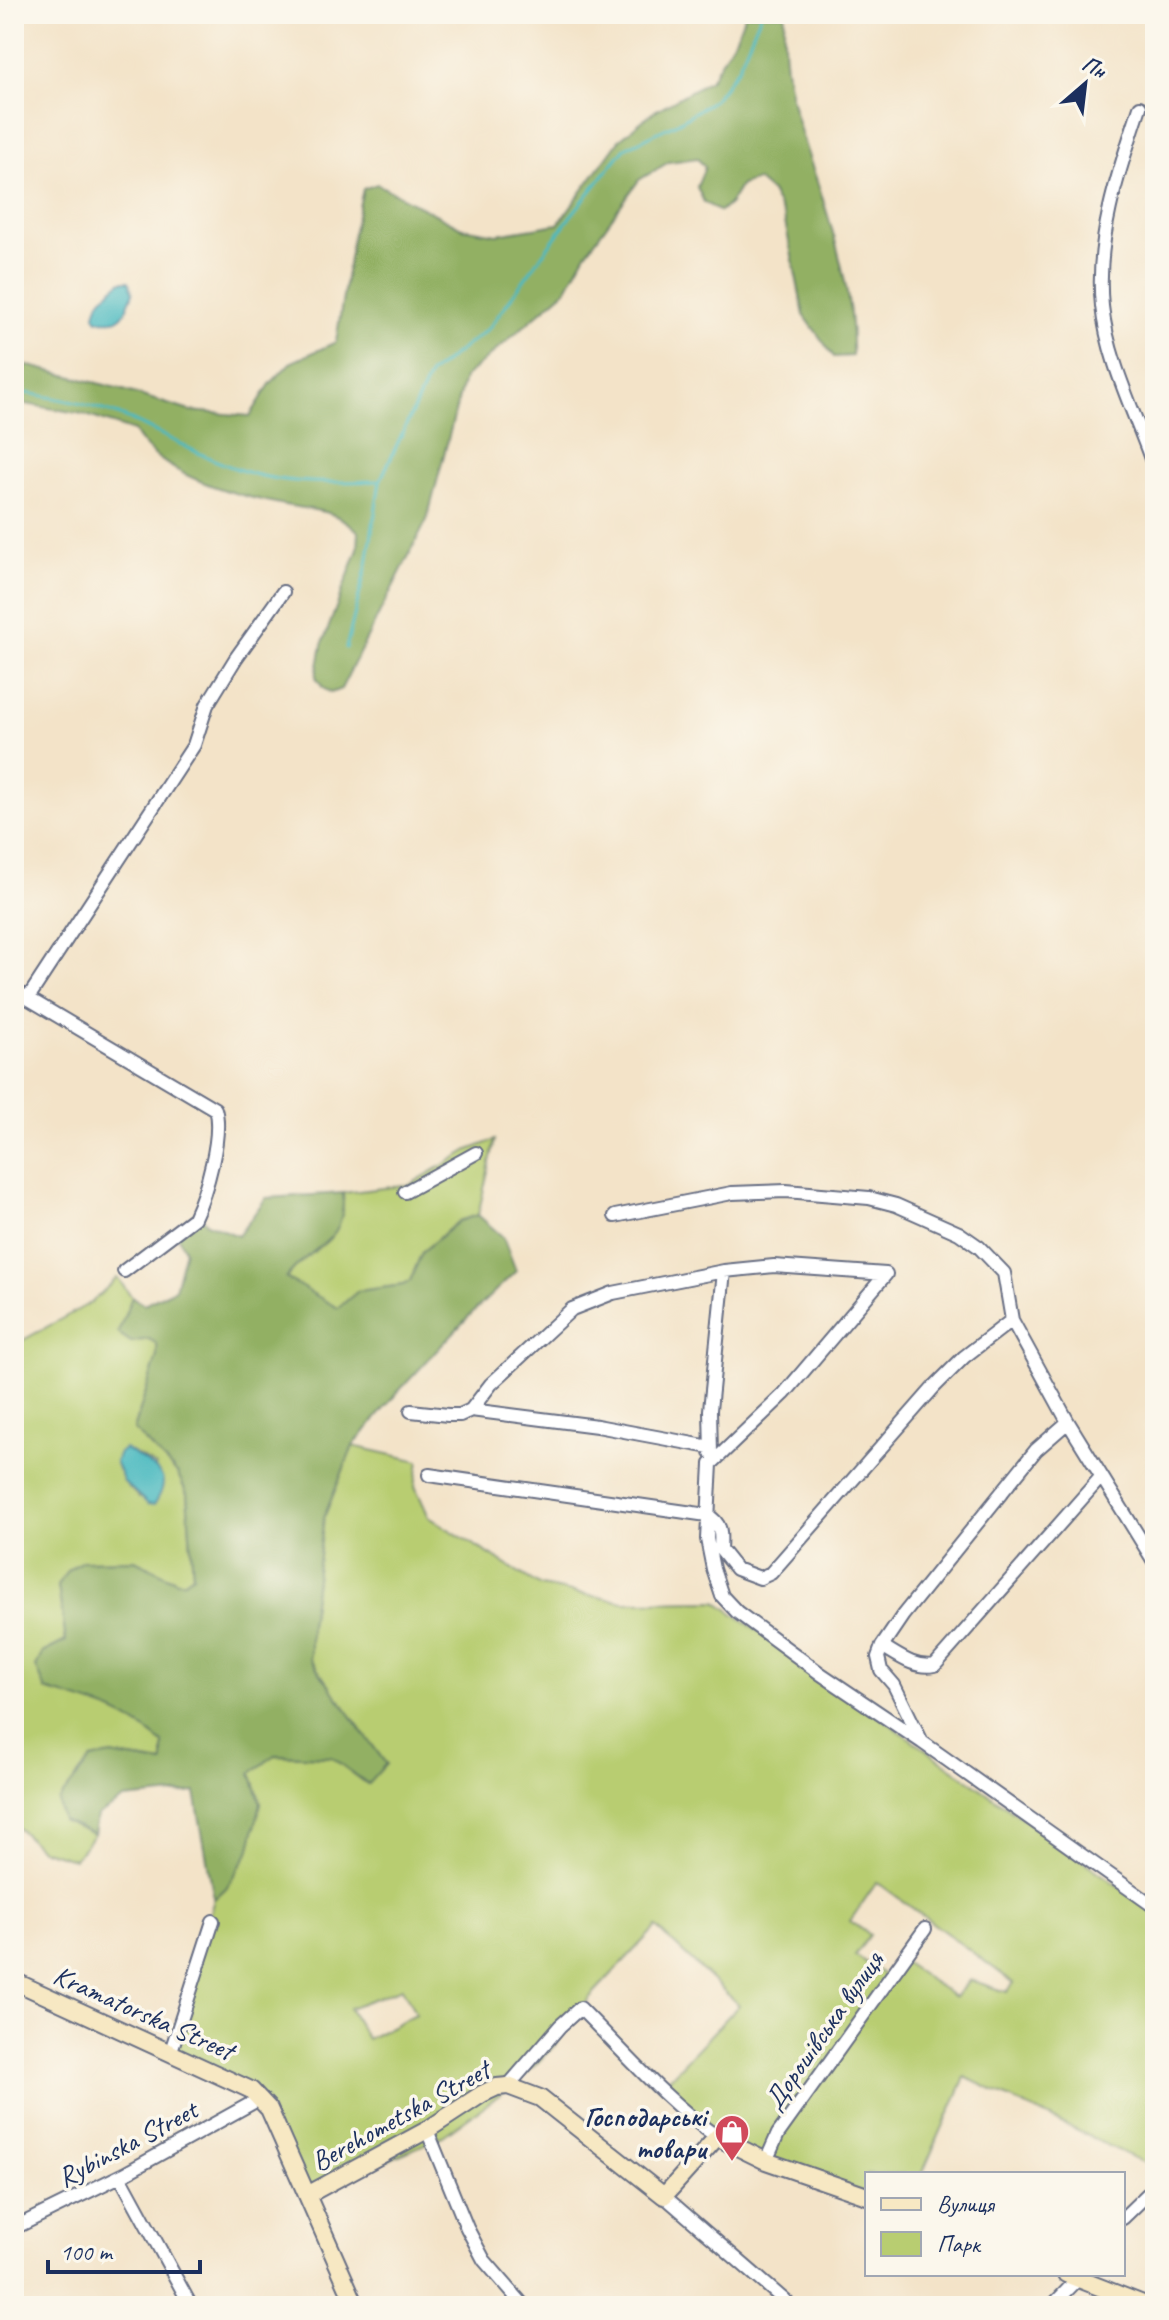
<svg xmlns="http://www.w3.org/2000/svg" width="1169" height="2320" font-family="Caveat,sans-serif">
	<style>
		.green { fill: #b8cd71; stroke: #6a7e68; stroke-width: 2; fill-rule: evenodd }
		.forest { fill: #92b063; stroke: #567060; stroke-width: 2 }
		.water { fill: #4ab9c0; stroke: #32748f; stroke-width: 2 }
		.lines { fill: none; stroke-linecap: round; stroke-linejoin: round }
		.stream { stroke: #4ab9c0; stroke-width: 3 }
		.street-casing { stroke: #676e83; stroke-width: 16 }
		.secondary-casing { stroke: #676e83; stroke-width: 20 }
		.street { stroke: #fff; stroke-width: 12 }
		.secondary { stroke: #f7e8c3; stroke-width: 16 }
		.labels { text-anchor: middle; stroke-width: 7; stroke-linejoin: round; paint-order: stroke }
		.street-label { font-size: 28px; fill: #1b2f5e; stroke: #fbf7ec }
		.poi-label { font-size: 28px; font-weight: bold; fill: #1b2f5e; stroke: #fbf7ec; text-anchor: end }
	</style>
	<rect width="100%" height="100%" fill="#fbf7ec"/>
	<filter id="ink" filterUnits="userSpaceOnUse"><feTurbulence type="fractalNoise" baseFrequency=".0125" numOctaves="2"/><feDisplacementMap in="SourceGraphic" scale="16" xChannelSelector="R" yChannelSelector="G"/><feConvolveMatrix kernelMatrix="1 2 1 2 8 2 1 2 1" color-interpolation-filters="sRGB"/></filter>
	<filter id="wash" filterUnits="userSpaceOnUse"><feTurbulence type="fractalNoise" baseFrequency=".006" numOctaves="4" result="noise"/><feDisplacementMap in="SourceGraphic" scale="32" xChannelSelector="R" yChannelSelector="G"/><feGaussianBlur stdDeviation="1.8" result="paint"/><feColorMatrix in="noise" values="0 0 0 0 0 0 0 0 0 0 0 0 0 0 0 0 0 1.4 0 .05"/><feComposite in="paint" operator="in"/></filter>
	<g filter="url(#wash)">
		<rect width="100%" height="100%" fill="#f3e3c8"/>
		<!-- green -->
		<path class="green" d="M495 1140 478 1215 459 1221 422 1252 410 1281 403 1285 359 1291 338 1309 286 1278C312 1242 346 1247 343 1193L409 1185 469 1150Z
			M117 1278 132 1297 118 1333 131 1342 149 1339 157 1344V1356L134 1430 178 1474 187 1494 193 1575 185 1581H177L135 1560 82 1561 67 1571 58 1586 66 1641 42 1653 46 1690C94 1704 123 1710 163 1743L164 1763 111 1755 62 1820 94 1834 74 1859 40 1849 14 1824V1360L18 1343 92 1302ZM131 1452 156 1466 139 1498 124 1482 115 1462Z
			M353 1446 419 1461 415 1486 429 1517 541 1586 624 1602 716 1601 1155 1912V2168L965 2077 922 2174H867V2196L720 2142 662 2086 739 2005 656 1927 591 1996 554 2046 521 2079 443 2136 309 2195 267 2108 170 2052 214 1899 226 1888 261 1803 251 1773 275 1755 331 1757 367 1784 386 1764 310 1659V1625L324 1517ZM877 1882 1014 1983 1007 1992 970 1980 955 1997 899 1959 886 1976 855 1955 870 1935 850 1921ZM402 1988 416 2014 367 2039 349 2008Z"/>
		<!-- forest -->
		<path class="forest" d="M745 14H785C779 74 798 126 817 181 835 236 854 299 852 356L834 357 804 315 784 217 771 192 757 180 741 185 730 203 720 212 704 202 697 187 705 167 697 158 669 162 639 180 585 255 566 290 464 378 427 520 341 689 331 693 323 688 316 677 322 645 358 549 359 532C333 508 317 511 285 505 238 496 159 476 134 431L83 414 14 402V362L117 388 190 411 250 416 270 384 290 363 336 342 353 233 363 189 377 184 462 228 497 234 558 224 620 139 653 112 710 80 736 37Z
			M343 1193C346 1248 312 1242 286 1278L338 1308 358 1291 403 1285 410 1281 422 1252 459 1221 478 1215 503 1237 516 1271 470 1315 396 1394 353 1446 324 1517 310 1625V1659L386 1764 368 1784 331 1757 275 1755 251 1773 261 1803 249 1852 226 1888 214 1899 195 1792 124 1799 97 1816 94 1834 62 1820 58 1801 91 1759 111 1755 163 1763V1743C123 1710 94 1704 46 1690L36 1667 42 1653 66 1641 58 1586 67 1571 82 1561 135 1560 177 1581H185L193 1575 187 1494 178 1474 134 1430 157 1356V1344L149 1339 131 1342 118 1333 132 1297 144 1304 175 1289 185 1250 174 1229 196 1212 207 1223 238 1236 266 1198Z"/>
		<!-- water -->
		<path class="water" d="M122 281H129L133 293C123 317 125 322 98 320L95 316C96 299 110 291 122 281Z
			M124 1449C131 1452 135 1455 141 1459 163 1473 171 1479 154 1505L148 1504 124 1482 115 1462 119 1453Z"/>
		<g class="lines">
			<!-- stream -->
			<path class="stream" d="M14 391C50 397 87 403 121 416 168 435 212 465 262 476 300 485 339 482 378 481
				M346 648 367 564 380 481 430 374 489 328 570 217 625 148 679 122 714 100 738 68 761 14"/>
		</g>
	</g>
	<g filter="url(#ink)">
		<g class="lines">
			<defs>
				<path id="street" d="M1140 107C1119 170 1095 239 1102 306 1108 363 1137 417 1155 470
					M14 990 215 1109C223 1135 206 1193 194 1218L124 1271
					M28 998 194 745 207 705 236 658 283 592
					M405 1192 476 1153
					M615 1216 732 1193 786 1191 869 1198 896 1205 959 1233 979 1247 1004 1273 1012 1320 1068 1422 1155 1563
					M886 1274 784 1394 711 1464 707 1539 713 1569 722 1596 737 1612 821 1674 922 1742 1155 1907
					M471 1410 597 1426 710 1447
					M411 1411 448 1415H460L471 1410 491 1384 572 1309 613 1293 724 1271 774 1266 886 1274
					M711 1453 710 1410 724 1271
					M429 1475 707 1515C722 1523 721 1533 720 1549L736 1569 760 1578 771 1573 934 1387 964 1357 1012 1320
					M882 1646C899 1656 915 1669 935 1665L1101 1477
					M921 1740 894 1685 881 1670 878 1657 882 1646 903 1615 1036 1450 1068 1422
					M171 2051 213 1921
					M508 2086 560 2026 580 2008C624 2052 666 2101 717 2137
					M427 2130 467 2228 484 2260 524 2306
					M766 2161 778 2134 925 1929
					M120 2176 191 2306
					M664 2196 791 2306
					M1123 2218 1155 2187
					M14 2228 124 2174 261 2098
					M1052 2306 1078 2279"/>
				<path id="secondary" d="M14 1981 251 2090 269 2109 356 2306
					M309 2194 427 2130 482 2094 497 2087 508 2086 540 2098 664 2196 717 2137 766 2161 867 2196
					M1066 2274 1148 2306"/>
			</defs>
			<!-- street casing -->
			<use href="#street" class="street-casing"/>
			<!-- secondary casing -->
			<use href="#secondary" class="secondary-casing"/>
			<!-- street -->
			<use href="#street" class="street"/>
			<!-- secondary -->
			<use href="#secondary" class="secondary"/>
		</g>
	</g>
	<!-- icons -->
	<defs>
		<symbol id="shop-pin" viewBox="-11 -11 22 30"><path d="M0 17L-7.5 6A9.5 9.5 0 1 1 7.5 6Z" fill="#d1495b" stroke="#fbf7ec"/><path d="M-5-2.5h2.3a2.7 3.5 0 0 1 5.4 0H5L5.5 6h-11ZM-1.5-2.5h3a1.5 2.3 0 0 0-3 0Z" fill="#fff"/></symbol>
	</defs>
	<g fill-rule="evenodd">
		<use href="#shop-pin" x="712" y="2112" width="40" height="54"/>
	</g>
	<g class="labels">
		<!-- street labels -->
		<g class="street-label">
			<text transform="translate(144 2012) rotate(24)" y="10">Kramatorska Street</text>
			<text transform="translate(823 2030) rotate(-55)" y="10">Дорошівська вулиця</text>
			<text transform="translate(400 2115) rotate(-29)" y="10">Berehometska Street</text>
			<text transform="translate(127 2143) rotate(-28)" y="10">Rybinska Street</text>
		</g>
		<!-- poi labels -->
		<g class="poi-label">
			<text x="706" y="2126">Господарські<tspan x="706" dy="32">товари</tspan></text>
		</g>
	</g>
	<!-- margin -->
	<rect width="1169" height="2320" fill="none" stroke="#fbf7ec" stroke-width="48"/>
	<!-- legend -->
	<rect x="865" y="2172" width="260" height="104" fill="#fbf7ec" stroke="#a1a7b3" stroke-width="2"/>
	<rect x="881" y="2198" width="40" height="12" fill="#f7e8c3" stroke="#a1a7b3" stroke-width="2"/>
	<text x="937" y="2212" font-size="24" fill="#1b2f5e">Вулиця</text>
	<rect x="881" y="2232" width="40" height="24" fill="#b8cd71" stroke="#a1a7b3" stroke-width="2"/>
	<text x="937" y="2252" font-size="24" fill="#1b2f5e">Парк</text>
	<!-- north arrow -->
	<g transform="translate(1085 84) rotate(28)" stroke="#fbf7ec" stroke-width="6" paint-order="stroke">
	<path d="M0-6L14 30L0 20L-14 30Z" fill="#1b2f5e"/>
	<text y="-12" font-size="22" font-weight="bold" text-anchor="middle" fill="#1b2f5e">Пн</text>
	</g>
	<!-- scale -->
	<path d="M48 2260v12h152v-12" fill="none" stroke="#1b2f5e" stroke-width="4"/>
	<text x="60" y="2260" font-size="24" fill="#1b2f5e" stroke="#fbf7ec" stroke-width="6" paint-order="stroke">100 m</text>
</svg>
